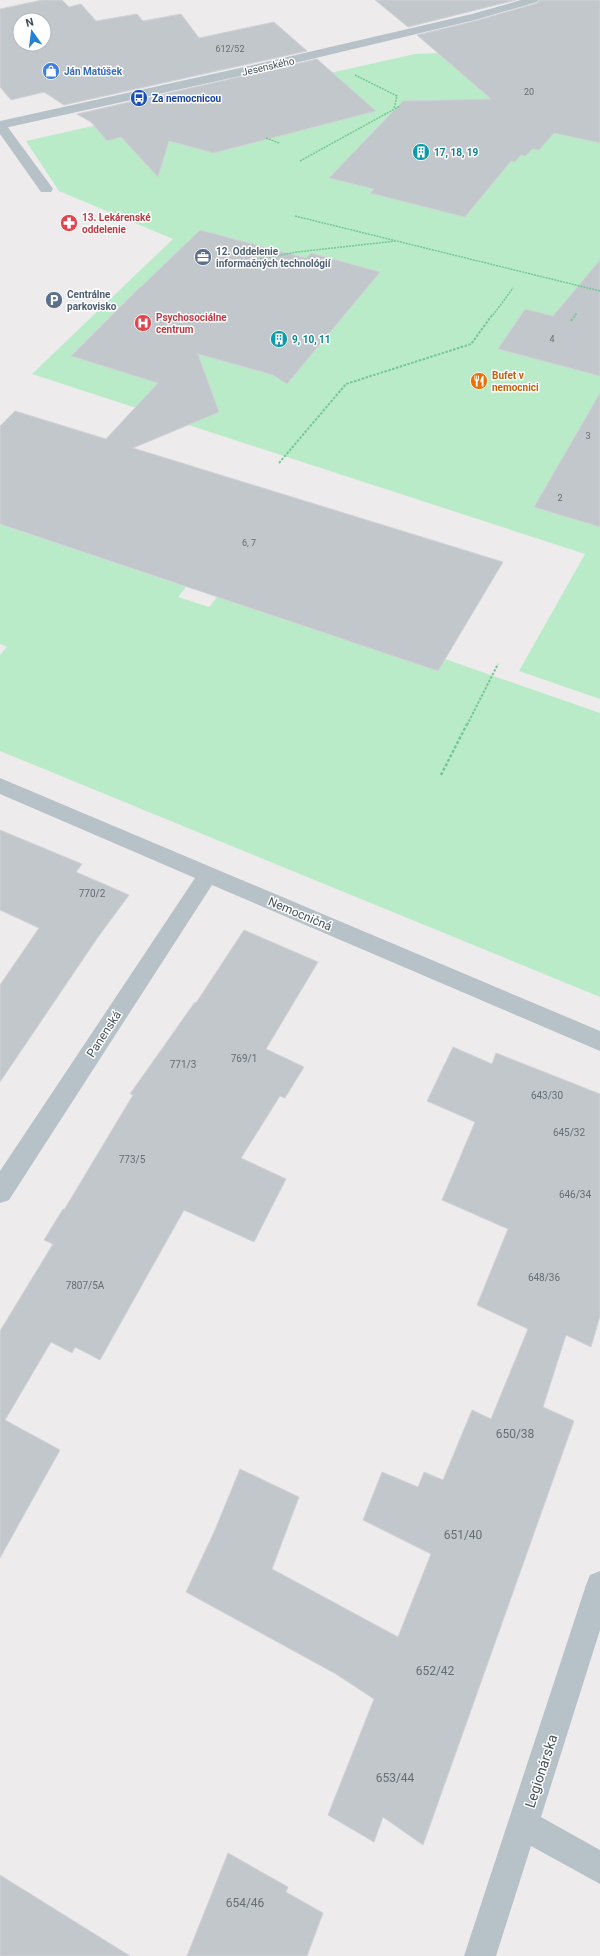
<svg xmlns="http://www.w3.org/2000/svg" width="600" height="1956" font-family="Roboto,sans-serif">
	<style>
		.green { fill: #baebc8 }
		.building { fill: #c2c7cb; stroke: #d0d2d7; fill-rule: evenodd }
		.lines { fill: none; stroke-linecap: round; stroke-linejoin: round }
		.path-far2 { stroke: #74c796; stroke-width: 1.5; stroke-dasharray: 2 1; stroke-linecap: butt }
		.path-far1 { stroke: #74c796; stroke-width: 2; stroke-dasharray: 2.5 1.5; stroke-linecap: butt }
		.path { stroke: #74c796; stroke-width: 2.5; stroke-dasharray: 3 2; stroke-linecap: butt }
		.lane { fill: #b7c2c8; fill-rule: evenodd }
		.street { fill: #b7c2c8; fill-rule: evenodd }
		.labels { text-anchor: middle; stroke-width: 3; stroke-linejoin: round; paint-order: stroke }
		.far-number-label { font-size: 9px; fill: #646e75 }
		.far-street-label { font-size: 10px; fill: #455158; stroke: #fff }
		.far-shop-label { font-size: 10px; font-weight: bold; fill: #366cbe; stroke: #fff; text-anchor: start }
		.far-transit-label { font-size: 10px; font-weight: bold; fill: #164399; stroke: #fff; text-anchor: start }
		.far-culture-label { font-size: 10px; font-weight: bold; fill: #0d838f; stroke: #fff; text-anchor: start }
		.far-health-label { font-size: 10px; font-weight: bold; fill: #be3a42; stroke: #fff; text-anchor: start }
		.far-service-label { font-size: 10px; font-weight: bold; fill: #4e5e75; stroke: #fff; text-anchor: start }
		.far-food-label { font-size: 10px; font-weight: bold; fill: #c56008; stroke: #fff; text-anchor: start }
		.number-label { font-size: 10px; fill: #646e75 }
		.street-label { font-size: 12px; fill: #455158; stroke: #fff }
		.near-number-label { font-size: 12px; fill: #646e75 }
		.near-street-label { font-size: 14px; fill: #455158; stroke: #fff }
	</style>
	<rect width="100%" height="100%" fill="#eeebec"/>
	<!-- green -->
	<path class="green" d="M471 52 600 81V699L519 671 585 554 32 374 173 239 59 191 26 141 415 54Z
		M0 524 186 587 178 597 209 607 217 597 438 671 445 659 600 713V997L0 751V655L7 647 0 644Z"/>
	<!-- building -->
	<path class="building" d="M42 0H62L69 7 81 4 96 21 137 14 143 21 181 14 199 38 274 22 307 51 64 105 44 92 11 100 0 87V9ZM20 20H44V44H20Z
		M375 0H516L408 27Z
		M540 0H600V143L554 133 539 150 532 149 526 156 521 155 515 162 511 161 465 217 370 193 374 189 329 178 403 101 491 99 417 35 475 21 537 3Z
		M317 59 376 111 214 153 169 141 158 177 121 137 107 141 91 122 77 114Z
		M200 230 306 258 311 253 380 272 287 384 273 375 198 354 219 412 133 448 503 562 438 671 0 524V426L15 411 106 439 158 383 71 356 140 287H141Z
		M600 260V376L498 349 525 309 553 316Z
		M600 393V527L534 507Z
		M0 830 82 864 76 872 129 895 98 937 0 1082V985L39 928 0 910Z
		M244 930 318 962 266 1049 304 1067 285 1098 280 1096 241 1158 286 1179 254 1242 184 1210 100 1360 75 1347 72 1353 51 1342 5 1420 60 1450 0 1558V1331L53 1244 44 1240 63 1209 64 1210 133 1095 130 1094 195 1002 196 1003Z
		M453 1047 492 1064 496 1053 600 1094V1316L591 1347 566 1335 543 1407 574 1421 423 1845 383 1817 374 1842 328 1815 374 1699 336 1674 186 1592 215 1530 240 1469 299 1497 272 1569 398 1637 431 1554 363 1520 382 1472 418 1487 424 1472 443 1480 472 1410 491 1419 528 1329 477 1305 508 1229 442 1200 475 1122 427 1101Z
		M228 1853 288 1887 286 1892 323 1913 307 1956H187Z
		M0 1875 130 1956H0Z"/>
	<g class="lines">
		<!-- path-far2 -->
		<path class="path-far2" d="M355 75 397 96 394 108
			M266 138 279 143
			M300 161 400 106
			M295 216 600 291
			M254 260 297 252 396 241
			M493 315 513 288
			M575 315 577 313"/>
		<!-- path-far1 -->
		<path class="path-far1" d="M571 321 576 314
			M279 463 346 384 471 344 493 314
			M467 725 498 664"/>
		<!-- path -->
		<path class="path" d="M441 775 467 724"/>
		<!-- lane -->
		<path class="lane" d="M0 121 4 122 51 186 53 189 51 192H41L0 134Z"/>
		<!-- street -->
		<path class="street" d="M521 0H539L537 2 475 20 249 74 0 129V121L249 66 472 14Z
			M0 778 600 1031V1051L212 885 9 1200 0 1203V1171L195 878 0 794Z
			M600 1571V1630L541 1817 600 1850V1884L531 1846 496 1956H464L586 1585 590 1575Z"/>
	</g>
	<!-- icons -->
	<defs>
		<symbol id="shop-disc" viewBox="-11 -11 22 22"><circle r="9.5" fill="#3f7fe0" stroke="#fff"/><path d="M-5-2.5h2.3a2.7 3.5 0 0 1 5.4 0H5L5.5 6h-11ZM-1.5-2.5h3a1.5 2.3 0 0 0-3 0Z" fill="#fff"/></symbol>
		<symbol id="bus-disc" viewBox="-11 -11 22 22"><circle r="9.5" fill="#1a4fb4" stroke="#fff"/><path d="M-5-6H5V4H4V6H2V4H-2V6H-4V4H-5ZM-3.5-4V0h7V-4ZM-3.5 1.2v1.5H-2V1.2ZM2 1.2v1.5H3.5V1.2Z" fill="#fff"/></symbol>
		<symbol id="building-disc" viewBox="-11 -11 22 22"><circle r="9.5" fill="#0f9aa8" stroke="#fff"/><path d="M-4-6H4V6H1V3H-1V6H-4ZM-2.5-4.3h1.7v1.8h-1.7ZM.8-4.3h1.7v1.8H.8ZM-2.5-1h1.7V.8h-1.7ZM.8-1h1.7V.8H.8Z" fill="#fff"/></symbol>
		<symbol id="pharmacy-disc" viewBox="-11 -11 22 22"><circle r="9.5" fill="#e0444e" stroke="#fff"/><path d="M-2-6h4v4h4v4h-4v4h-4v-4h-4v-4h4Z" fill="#fff"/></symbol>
		<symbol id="office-disc" viewBox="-11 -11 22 22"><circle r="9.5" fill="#5c6f8a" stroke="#fff"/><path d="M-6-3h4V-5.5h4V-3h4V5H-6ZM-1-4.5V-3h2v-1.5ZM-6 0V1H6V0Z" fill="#fff"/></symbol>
		<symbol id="parking-disc" viewBox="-11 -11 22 22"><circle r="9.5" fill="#5c6f8a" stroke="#fff"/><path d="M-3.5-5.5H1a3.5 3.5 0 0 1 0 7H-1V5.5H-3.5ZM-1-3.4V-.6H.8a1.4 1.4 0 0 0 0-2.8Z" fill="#fff"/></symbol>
		<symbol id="hospital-disc" viewBox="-11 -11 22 22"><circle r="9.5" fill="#e0444e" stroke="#fff"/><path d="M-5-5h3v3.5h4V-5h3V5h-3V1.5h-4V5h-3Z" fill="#fff"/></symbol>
		<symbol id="restaurant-disc" viewBox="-11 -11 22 22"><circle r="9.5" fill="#e8710a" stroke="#fff"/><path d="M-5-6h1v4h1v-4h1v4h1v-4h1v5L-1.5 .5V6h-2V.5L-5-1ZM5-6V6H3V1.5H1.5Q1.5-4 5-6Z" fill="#fff"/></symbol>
	</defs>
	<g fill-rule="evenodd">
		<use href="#shop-disc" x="41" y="61" width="20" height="20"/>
		<use href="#bus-disc" x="129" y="88" width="20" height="20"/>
		<use href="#building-disc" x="411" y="142" width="20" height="20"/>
		<use href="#pharmacy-disc" x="59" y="213" width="20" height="20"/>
		<use href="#office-disc" x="193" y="247" width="20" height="20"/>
		<use href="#parking-disc" x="44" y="290" width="20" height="20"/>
		<use href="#hospital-disc" x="133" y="313" width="20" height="20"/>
		<use href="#building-disc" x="269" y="329" width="20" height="20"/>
		<use href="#restaurant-disc" x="469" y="371" width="20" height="20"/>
	</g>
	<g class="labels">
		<!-- far-number labels -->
		<g class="far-number-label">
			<text x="230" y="52">612/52</text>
			<text x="529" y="95">20</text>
			<text x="552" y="342">4</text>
			<text x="588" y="439">3</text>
			<text x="560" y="501">2</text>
			<text x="249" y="546">6, 7</text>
		</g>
		<!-- far-street labels -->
		<g class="far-street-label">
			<text transform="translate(268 66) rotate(-13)" y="4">Jesenského</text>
		</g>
		<!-- far-shop labels -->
		<g class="far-shop-label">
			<text x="64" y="75">Ján Matúšek</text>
		</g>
		<!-- far-transit labels -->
		<g class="far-transit-label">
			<text x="152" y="102">Za nemocnicou</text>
		</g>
		<!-- far-culture labels -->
		<g class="far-culture-label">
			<text x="434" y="156">17, 18, 19</text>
			<text x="292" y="343">9, 10, 11</text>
		</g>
		<!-- far-health labels -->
		<g class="far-health-label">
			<text x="82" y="221">13. Lekárenské<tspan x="82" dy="12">oddelenie</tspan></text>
			<text x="156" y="321">Psychosociálne<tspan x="156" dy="12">centrum</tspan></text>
		</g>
		<!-- far-service labels -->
		<g class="far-service-label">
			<text x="216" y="255">12. Oddelenie<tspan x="216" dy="12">informačných technológií</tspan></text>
			<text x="67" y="298">Centrálne<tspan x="67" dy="12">parkovisko</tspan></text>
		</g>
		<!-- far-food labels -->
		<g class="far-food-label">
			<text x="492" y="379">Bufet v<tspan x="492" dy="12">nemocnici</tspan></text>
		</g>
		<!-- number labels -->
		<g class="number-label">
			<text x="92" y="897">770/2</text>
			<text x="244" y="1062">769/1</text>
			<text x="183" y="1068">771/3</text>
			<text x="547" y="1099">643/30</text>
			<text x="569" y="1136">645/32</text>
			<text x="132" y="1163">773/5</text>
			<text x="575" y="1198">646/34</text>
			<text x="544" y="1281">648/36</text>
			<text x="85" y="1289">7807/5A</text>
		</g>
		<!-- street labels -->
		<g class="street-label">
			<text transform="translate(300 914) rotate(23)" y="4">Nemocničná</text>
			<text transform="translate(104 1034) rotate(-57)" y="4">Panenská</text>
		</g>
		<!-- near-number labels -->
		<g class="near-number-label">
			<text x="515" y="1438">650/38</text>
			<text x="463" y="1539">651/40</text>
			<text x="435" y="1675">652/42</text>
			<text x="395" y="1782">653/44</text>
			<text x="245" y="1907">654/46</text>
		</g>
		<!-- near-street labels -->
		<g class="near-street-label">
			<text transform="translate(541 1771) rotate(-72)" y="5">Legionárska</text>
		</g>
	</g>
	<!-- north arrow -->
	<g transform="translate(32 32) rotate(346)"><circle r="19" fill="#ffffff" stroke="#b5b9bc"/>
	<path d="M0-3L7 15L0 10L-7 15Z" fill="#2181d3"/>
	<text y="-6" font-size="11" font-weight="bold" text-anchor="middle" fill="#455158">N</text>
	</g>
</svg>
